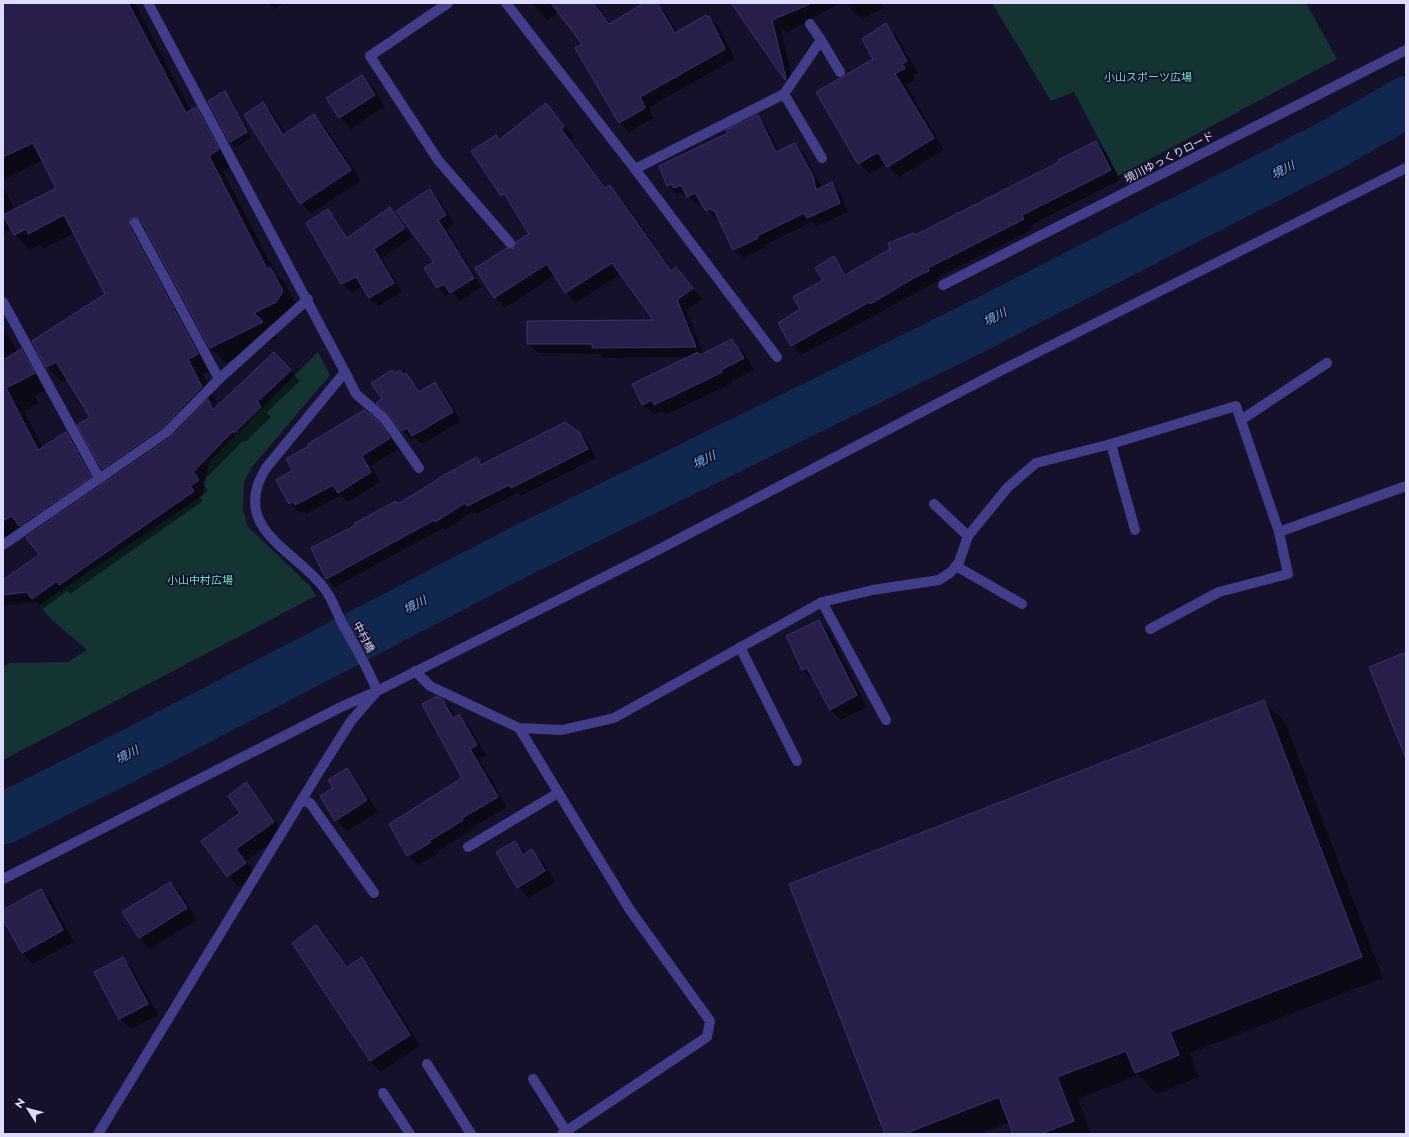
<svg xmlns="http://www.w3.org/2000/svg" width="1409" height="1137" font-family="Jost,'Noto Sans JP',sans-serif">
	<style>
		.green { fill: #143433 }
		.shadow { fill: #0007 }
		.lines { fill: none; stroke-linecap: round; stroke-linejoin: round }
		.river { stroke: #10284f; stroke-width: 51 }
		.building { fill: #271e4a; stroke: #3e3076 }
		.service { stroke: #413d88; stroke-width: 10 }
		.minor { stroke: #413d88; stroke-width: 10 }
		.labels { text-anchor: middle; stroke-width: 3.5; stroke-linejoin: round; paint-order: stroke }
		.park-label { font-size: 11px; fill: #67dec1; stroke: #16112a }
		.street-label { font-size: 11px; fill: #dfdbfe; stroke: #16112a }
		.water-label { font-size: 12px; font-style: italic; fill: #6bb8fc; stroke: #16112a }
	</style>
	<rect width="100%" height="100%" fill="#16112a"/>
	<!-- green -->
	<path class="green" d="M992 3H1306L1337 59 1118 176 1074 92 1051 101Z
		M318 352 330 375 252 467 244 482 243 510 248 527 310 586 316 596 3 760V667L10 663 68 662 87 650 51 619 39 605 203 495 209 462Z"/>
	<!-- shadow -->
	<path class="shadow" d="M3 3H135L191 111 196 108 211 124 233 165 223 171 276 274 285 283 297 307 268 329 277 338 226 363 211 348 148 232H147L143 238 213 369 203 374 217 402 213 406 216 409 284 364 300 381 266 413 271 417 245 442 243 441 202 482 208 491 200 497 203 501 70 594 67 591 43 609 36 602 3 606V582L40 555 26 532 7 542 3 537V331L9 337 17 352 21 350 36 365 49 389 35 396 38 403 24 411 43 448 66 433 81 448 102 486 112 479 102 469 91 417 68 379 62 382 47 367 33 342 106 295 75 233 44 248 40 244 30 250 15 235 12 229 3 234V187L15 210 57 188 43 160 3 180Z
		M268 3H284L274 9Z
		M532 3H595L611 24 656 3 665 12 678 33 709 17 719 27 735 59 649 107 654 118 629 132 620 123 577 48 583 44 559 12 547 21Z
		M732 3H840L786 33 783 29 781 30 795 89 786 79Z
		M848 3H881L884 8 861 19 851 10Z
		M885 24 896 35 917 72 913 75 915 80 906 85 944 150 899 177 886 164 870 174 859 163 875 60Z
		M362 76 373 87 385 106 351 129 340 118 327 98Z
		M225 93 230 98 252 137 236 147 231 142 209 101Z
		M263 104 273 114 286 134 314 115 324 125 361 181 311 213 301 203Z
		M546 104 574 137 570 140 607 188 610 186 620 196 673 271 676 268 702 299 686 310 704 354 732 340 743 351 754 370 732 381V383L666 415 662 411 654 415 643 404 690 357 604 358 599 354 538 353 528 343 655 321 621 274 576 303 566 293 555 275 505 308 495 298 476 269 515 249 530 235 473 151 496 137 500 140Z
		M757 116 766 125 779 151 795 144 804 153 822 188 832 183 840 192 848 212 816 226 812 222 765 245 766 247 742 258 733 250 719 218 716 219 702 202 697 205 687 194 684 196 680 193 677 194 668 185 729 134Z
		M1096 142 1106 152 1120 180 1031 225 1033 229 937 278 938 281 801 355 792 345 802 310 824 281 834 258 848 275 914 234 916 236 1061 163Z
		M430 191 439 199 454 224 446 229 482 287 460 301 452 293 446 296 438 288 426 268 436 262Z
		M390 208 399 217 413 237 382 258 402 292 378 306 369 298 362 287 351 292 342 284 307 223 328 210 336 219 349 238Z
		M400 371 404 375 406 374 421 392 435 384 444 393 461 421 422 444 415 438 411 440 392 417 384 399 395 374Z
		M378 423 389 434 399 448 371 466 380 482 348 502 341 495 306 514 303 511 299 513 290 503Z
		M579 433 588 442 596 458 521 496 518 493 476 514 474 511 445 530 443 528 335 587 326 578 358 526 396 502 399 505 477 458 483 465Z
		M819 622 830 633 867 707 841 720 830 710 814 681 803 670Z
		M441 700 452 710 456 717 459 715 469 725 486 755 479 759 507 807 471 828 472 830 438 851 439 853 418 865 408 855 463 778Z
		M1263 701 1285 722 1383 978 1190 1053 1199 1077 1157 1094 1138 1075 1078 1099 1091 1134H1014L1010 1122 980 1134H886Z
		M347 769 357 780 378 812 347 831 336 820 321 797 335 788Z
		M245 784 256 795 284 833 246 861 256 874 239 887 228 876 242 813Z
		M515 842 526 854 532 851 543 862 555 882 529 898 518 887Z
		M170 883 181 894 197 920 150 949 139 938 123 912Z
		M41 890 52 901 74 942 33 964 22 953 3 917V911Z
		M316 926 327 937 349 967 362 959 373 970 420 1046 381 1072 370 1061 293 943Z
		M122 958 133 969 158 1015 131 1029 120 1018Z"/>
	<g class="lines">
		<!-- river -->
		<path class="river" d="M3 819 126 757 525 549 970 330 1335 143 1406 102"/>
	</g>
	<!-- building -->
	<path class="building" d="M3 3H128L186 113 196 107 219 149 209 156 267 269 270 267 283 291 276 302 254 313 263 322 210 348 141 220 136 217 130 219 129 226 198 354 188 359 202 387 163 427 102 469 77 425 90 417 56 362 46 367 32 341 105 294 64 215 28 234 26 229 14 235 3 215 56 188 33 143 3 157Z
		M551 3H593L609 24 644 3H657L675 33 706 15 707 17 709 16 725 49 640 97 645 108 619 123 575 48 582 44Z
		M731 3H812L772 20 786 79 785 80Z
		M886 23 907 61 902 64 905 68 895 74 934 138 887 167 878 152 858 164 816 92 873 59 862 39Z
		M362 75 375 95 339 118 326 98Z
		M225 91 247 132 230 142 208 101Z
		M263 102 283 135 314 114 351 170 300 204 244 115Z
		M546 103 564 126 561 129 605 188 610 185 671 271 676 267 693 288 677 300 696 347 592 348V344H527V321L653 320 612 263 565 293 547 264 494 298 475 268 507 248H514L516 242 529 234 504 194 501 196 471 151 496 135 499 140Z
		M758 115 776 152 795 143 813 176 816 190 832 182 840 203 807 218 804 213 757 236 758 238 733 250 714 210 712 211 711 208 706 211 695 193 687 197 681 185 674 188 672 184 667 186 659 166 728 133 726 130Z
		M1096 141 1111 170 1022 215 1024 219 928 268 929 271 919 275 870 304 869 302 791 346 778 323 800 309 793 297 823 280 815 268 834 256 845 275 890 249 888 243 914 233 915 235 1059 162 1058 160Z
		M430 189 446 215 438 220 474 278 450 293 444 284 437 288 424 268 434 262 396 211Z
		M390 207 405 228 374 249 394 283 369 298 356 277 341 284 306 223 328 209 347 238Z
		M732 339 744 358 721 370 722 372 654 405 652 400 642 405 632 384 698 352 700 355Z
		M21 349 35 373 6 388 38 450 66 432 91 477 19 526 12 516 3 521V360Z
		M274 352 291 370 257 402 261 407 234 433 233 431 193 472 199 480 190 486 194 491 59 585 57 581 32 599 27 592 3 595V580L39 555 26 537 171 437 208 399 213 410Z
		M392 370 395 373 400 370 403 375 406 373 419 392 435 382 453 412 412 436 407 428 401 431 389 414 376 403 382 399 371 383Z
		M364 410 379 422 390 438 362 456 371 472 338 493 333 485 295 505 293 501 289 504 276 480 293 470 286 459 309 446 308 444Z
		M565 422 579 432 588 449 511 488 509 485 467 506 465 503 435 522 434 520 326 579 311 548 356 525 355 523 396 501 398 504 448 473 477 457 481 465Z
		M819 620 857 695 830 710 807 668 802 670 786 636Z
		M1406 652V756H1405L1369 667Z
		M437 696 442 699 453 718 459 714 477 745 470 749 498 797 462 818 463 820 429 841 430 843 407 856 389 824 462 778 422 704Z
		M1264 700 1362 957 1170 1032 1179 1055 1135 1073 1126 1051 1057 1077 1074 1121 1041 1134H1013L999 1097 904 1134H885L789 884Z
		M347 768 367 800 335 821 320 796 333 788 328 780Z
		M246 782 274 822 236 849 246 863 227 877 201 841 240 813 228 796Z
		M515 841 523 855 532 849 545 871 517 888 496 852Z
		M170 882 187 908 139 938 122 912Z
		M41 889 63 930 22 953 3 919V910Z
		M316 925 347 967 362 957 410 1035 370 1061 292 943Z
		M123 957 148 1004 119 1019 94 972Z"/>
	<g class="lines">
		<!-- service -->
		<path class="service" d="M821 40 840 72
			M784 94 821 40 810 24
			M635 169 784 94 822 158
			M135 223 219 379
			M943 285 1406 50
			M345 372 356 394 384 418 419 468
			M1241 420 1327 363
			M1111 444 1135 530
			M934 504 968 536
			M956 566 1022 604
			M822 602 886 720
			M1150 629 1219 592 1288 574 1279 532
			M740 647 797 761
			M519 728 630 910 710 1021 707 1037 562 1134
			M302 800 310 803 374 893
			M468 847 558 793
			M427 1064 471 1134
			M533 1079 566 1131
			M383 1093 410 1134"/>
		<!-- minor -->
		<path class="minor" d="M448 3 370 56 438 160 510 243
			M506 3 635 169 777 357
			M3 302 99 478
			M3 545 167 432 219 379 308 299
			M415 671 430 686 519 728 562 730 614 718 822 602 873 590 939 580 951 572 959 562 968 536 1008 487 1036 463 1111 444 1236 406 1279 532 1406 486
			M3 879 341 707 377 691 650 554 998 372 1406 168
			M98 1134 320 770 351 721 377 691C368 667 354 645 342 623 336 611 332 598 324 588 294 549 229 528 266 468L345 372 148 3"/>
	</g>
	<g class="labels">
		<!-- park labels -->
		<g class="park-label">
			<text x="1148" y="81">小山スポーツ広場</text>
			<text x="200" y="584">小山中村広場</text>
		</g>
		<!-- street labels -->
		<g class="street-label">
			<text transform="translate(1169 157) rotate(-27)" y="4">境川ゆっくりロード</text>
			<text transform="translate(364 637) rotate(62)" y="4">中村橋</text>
		</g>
		<!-- water labels -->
		<g class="water-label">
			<text transform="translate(1283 170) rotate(-27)" y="4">境川</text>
			<text transform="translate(995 317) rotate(-27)" y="4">境川</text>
			<text transform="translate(704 460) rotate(-26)" y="4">境川</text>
			<text transform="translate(415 605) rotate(-27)" y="4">境川</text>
			<text transform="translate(127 755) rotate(-27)" y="4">境川</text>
		</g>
	</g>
	<!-- border -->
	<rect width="1409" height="1137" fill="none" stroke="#dfdbfe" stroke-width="8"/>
	<!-- north arrow -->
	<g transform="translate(28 1109) rotate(306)" stroke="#16112a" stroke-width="3" paint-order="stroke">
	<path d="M0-3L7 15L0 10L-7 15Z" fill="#dfdbfe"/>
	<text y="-6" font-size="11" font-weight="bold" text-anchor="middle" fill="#dfdbfe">N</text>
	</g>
</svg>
